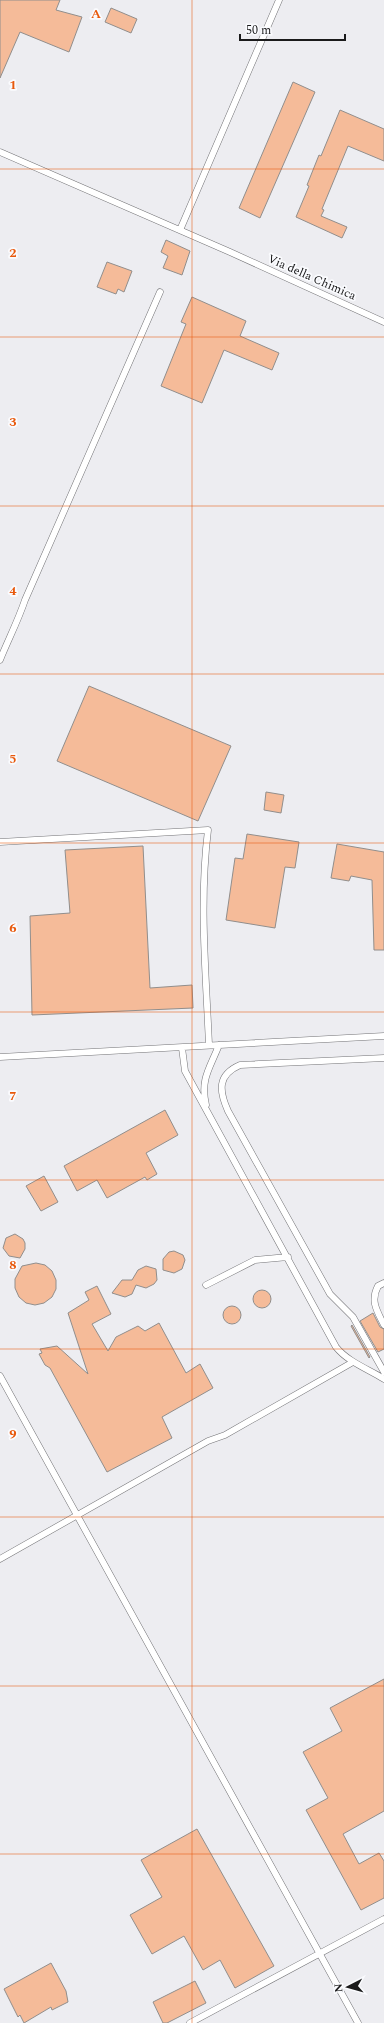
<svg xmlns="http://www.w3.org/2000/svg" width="384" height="2023" font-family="Spectral,serif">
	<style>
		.building { fill: #f5bb99; stroke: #918e8c }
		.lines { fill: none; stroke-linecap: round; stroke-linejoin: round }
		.service-casing { stroke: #737376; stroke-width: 7 }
		.service { stroke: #fff; stroke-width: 6 }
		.grid { fill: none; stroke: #e8590c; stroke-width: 1; stroke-opacity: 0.55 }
		.labels { text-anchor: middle; stroke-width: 3.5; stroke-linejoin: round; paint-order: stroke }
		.street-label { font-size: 12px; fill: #1a1a1b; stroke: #fafbfe }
		.grid-label { font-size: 13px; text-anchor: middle; font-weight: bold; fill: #e8590c; stroke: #fafbfe; stroke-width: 3.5; stroke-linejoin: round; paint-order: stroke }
	</style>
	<rect width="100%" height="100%" fill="#ededf1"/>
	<!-- building -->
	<path class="building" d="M0 0H60L56 10 82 17 69 52 20 32 0 78Z
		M111 8 137 19 131 33 105 22Z
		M293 82 315 92 260 218 239 208Z
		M340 110 384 129V161L348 146 322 209 324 210 321 216 347 227 342 238 296 217 309 186 307 185 319 155 321 156Z
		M166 240 190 251 182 275 163 268 168 256 161 252Z
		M107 262 132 271 124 292 118 289 116 294 97 287Z
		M192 297 246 321 240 336 279 353 272 370 224 350 202 403 161 386 186 324 181 322Z
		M89 686 231 746 198 821 57 761Z
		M266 792 284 795 281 813 264 810Z
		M247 834 299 842 295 868 285 867 275 928 226 920 235 858 243 859Z
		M337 844 384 852V950H374L372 880 351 876 349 881 331 878Z
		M143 846 150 988 192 985 193 1008 32 1015 30 916 70 913 65 850Z
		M165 1110 178 1135 146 1153 157 1174 147 1180 145 1177 107 1198 97 1180 77 1191 64 1166Z
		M44 1176 58 1202 41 1211 26 1186Z
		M15 1234 23 1239 25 1243V1249L20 1258 9 1256 3 1248 6 1238Z
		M174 1251 183 1255 185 1260 182 1269 174 1273 163 1270V1259L169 1252Z
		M36 1263 45 1265 52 1271 56 1280V1289L52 1297 44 1303 35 1305 26 1303 19 1297 15 1288V1279L22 1266Z
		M146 1266 156 1269 157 1280 154 1284 146 1288 136 1285 132 1294 125 1297 112 1293 122 1280H132L138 1270Z
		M97 1286 111 1314 92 1324 108 1351 116 1337 138 1326 145 1331 159 1323 186 1373 200 1364 213 1388 162 1417 172 1438 107 1472 50 1368 45 1365 39 1354 42 1353 40 1349 57 1346 88 1374 68 1313 89 1300 85 1292Z
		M253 1299a9 9 0 1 1 18 0a9 9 0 1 1-18 0Z
		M223 1315a9 9 0 1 1 18 0a9 9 0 1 1-18 0Z
		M373 1313 380 1327 384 1329V1349L378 1352 360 1321Z
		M352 1325 370 1357 369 1358 351 1326Z
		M384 1679V1811L343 1834 359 1864 379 1853 384 1861V1898L361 1910 306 1810 328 1798 303 1752 342 1731 330 1708Z
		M197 1829 274 1966 235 1988 220 1960 203 1970 184 1936 152 1954 130 1915 162 1897 141 1860Z
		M51 1963 66 1991 68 2002 52 2010 51 2007 24 2023 20 2015 18 2017 4 1989Z
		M195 1981 206 2003 167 2023H163L153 2002Z"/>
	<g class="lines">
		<defs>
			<path id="service" d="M0 152 230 252 384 322
				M180 230 279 0
				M0 660C8 640 18 621 25 600L160 292
				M0 842 208 830C199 902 206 974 209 1045
				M182 1048 185 1071 336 1347C348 1362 368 1369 384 1379
				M0 1057 384 1036
				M384 1058 240 1065C217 1075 219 1091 228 1111L330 1294 353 1317 384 1372
				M206 1105C200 1079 210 1068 219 1045
				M384 1283 378 1286C370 1301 377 1311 384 1325
				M206 1285 255 1260 288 1257
				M0 1376 358 2023
				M0 1559 208 1441 225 1435 353 1362
				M190 2023 384 1919"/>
		</defs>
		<!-- service casing -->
		<use href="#service" class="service-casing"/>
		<!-- service -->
		<use href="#service" class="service"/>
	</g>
	<!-- grid -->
	<path class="grid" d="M192 0V2023M0 169H384M0 337H384M0 506H384M0 674H384M0 843H384M0 1012H384M0 1180H384M0 1349H384M0 1517H384M0 1686H384M0 1854H384"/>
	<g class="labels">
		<!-- street labels -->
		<g class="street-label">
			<text transform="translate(312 277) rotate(24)" y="4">Via della Chimica</text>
		</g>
	</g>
	<g class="grid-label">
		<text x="96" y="18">A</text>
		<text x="13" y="89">1</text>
		<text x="13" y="257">2</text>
		<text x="13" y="426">3</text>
		<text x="13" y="595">4</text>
		<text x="13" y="763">5</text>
		<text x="13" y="932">6</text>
		<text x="13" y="1100">7</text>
		<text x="13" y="1269">8</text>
		<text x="13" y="1438">9</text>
	</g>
	<!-- north arrow -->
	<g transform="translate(348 1987) rotate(264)" stroke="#fafbfe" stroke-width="3" paint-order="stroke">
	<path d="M0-3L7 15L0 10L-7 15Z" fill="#1a1a1b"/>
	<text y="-6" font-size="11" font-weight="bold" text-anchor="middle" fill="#1a1a1b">N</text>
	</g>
	<!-- scale -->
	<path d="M240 34v6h105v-6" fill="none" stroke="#1a1a1b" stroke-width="2"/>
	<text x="246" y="34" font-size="12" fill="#1a1a1b" stroke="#fafbfe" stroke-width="3" paint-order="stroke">50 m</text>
</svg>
